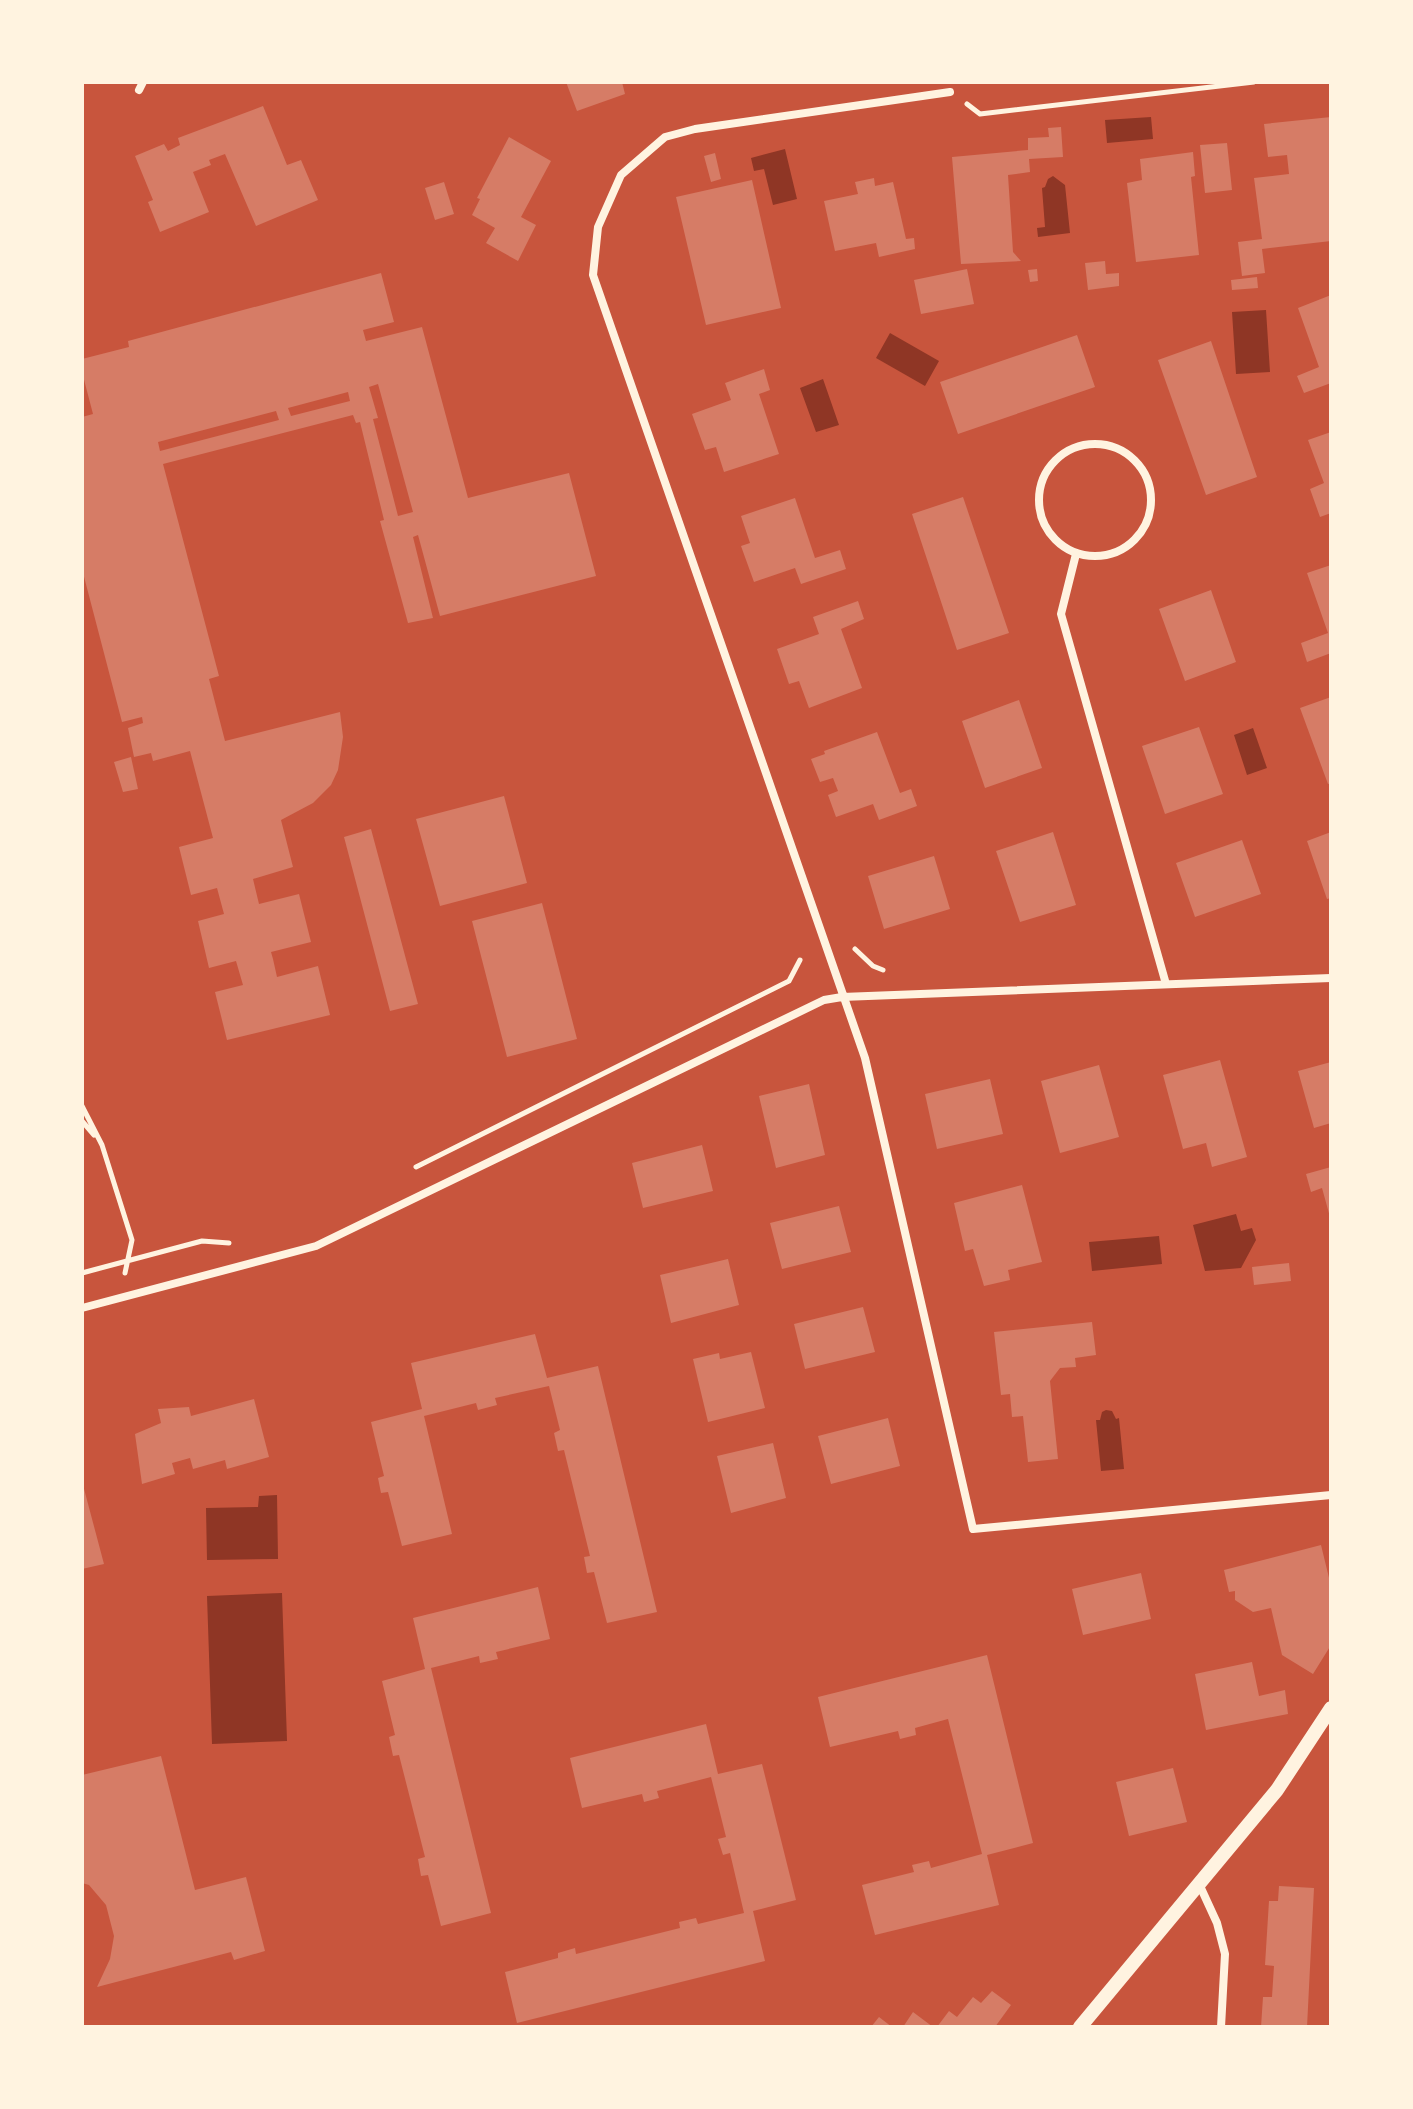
<svg xmlns="http://www.w3.org/2000/svg" width="1413" height="2109" font-family="Spectral,serif">
	<style>
		.water { fill: #8f3625 }
		.building { fill: #d67c66; fill-rule: evenodd }
		.lines { fill: none; stroke-linecap: round; stroke-linejoin: round }
		.path { stroke: #fff3e0; stroke-width: 5 }
		.minor { stroke: #fff3e0; stroke-width: 8 }
		.tertiary { stroke: #fff3e0; stroke-width: 14 }
	</style>
	<rect width="100%" height="100%" fill="#c8553d"/>
	<!-- water -->
	<path class="water" d="M1151 117 1153 139 1107 143 1105 120Z
		M785 149 797 199 773 205 764 169 754 171 751 158Z
		M1053 176 1065 185 1070 233 1038 237 1037 228 1045 227 1042 188 1045 187 1048 179Z
		M1266 310 1270 372 1236 374 1232 312Z
		M890 333 939 361 925 386 876 358Z
		M823 379 839 425 816 432 800 388Z
		M1253 728 1267 768 1247 775 1234 735Z
		M1236 1214 1241 1231 1252 1228 1256 1240 1241 1268 1205 1271 1193 1225Z
		M1159 1236 1162 1264 1092 1271 1089 1242Z
		M1106 1410 1112 1411 1116 1419 1119 1418 1124 1469 1101 1471 1096 1420H1100L1102 1412Z
		M277 1495 278 1559 207 1560 206 1508 258 1507 259 1496Z
		M282 1593 287 1741 212 1744 207 1596Z"/>
	<!-- building -->
	<path class="building" d="M566 82H622L625 94 577 111Z
		M263 106 287 165 301 160 318 200 256 226 225 154 209 160 211 165 193 172 209 212 160 232 148 202 153 200 135 156 164 144 168 151 180 145 178 138Z
		M1331 117V241L1262 249 1265 273 1242 276 1238 242 1262 239 1254 178 1289 174 1287 155 1268 157 1264 124Z
		M1061 127 1063 157 1029 159 1030 172 1008 175 1013 252 1021 261 961 264 952 157 1028 150V138L1049 137 1048 128Z
		M509 137 551 161 521 217 536 225 518 261 486 243 495 228 472 215 480 199 477 198Z
		M1227 143 1232 190 1205 193 1200 145Z
		M1193 152 1195 176 1191 177 1199 255 1136 262 1127 183 1142 180 1140 159Z
		M715 153 721 179 711 182 704 156Z
		M874 178 875 186 893 182 906 239 914 238 915 249 879 257 876 243 835 251 824 201 858 194 855 182Z
		M752 180 781 308 706 325 676 197Z
		M444 182 454 214 435 220 425 188Z
		M1105 261 1106 274 1119 273V286L1088 290 1085 263Z
		M967 269 974 304 921 314 914 280Z
		M1037 269 1038 281 1030 282 1028 270Z
		M381 273 394 322 363 330 366 341 422 327 468 498 569 473 596 576 440 616 418 535 413 537 433 618 408 623 380 521 384 520 360 422 356 423 353 415 163 464 219 676 209 679 225 741 340 712 343 737 338 770 331 785 313 803 281 820 293 867 253 879 259 904 299 894 311 942 271 952 273 959 277 977 318 966 330 1015 227 1040 215 992 243 985 236 961 209 968 198 921 224 914 217 888 191 895 179 847 213 838 190 751 153 761 151 753 134 757 128 728 143 723 142 717 122 722 82 569V417L93 414 82 372V359L129 347 128 341ZM378 384 413 512 398 516 373 419 378 418 369 387ZM348 392 350 401 291 416 288 408ZM276 411 279 420 160 451 158 442Z
		M1257 277 1258 288 1232 290 1231 280Z
		M1331 295V383L1304 393 1297 376 1319 367 1298 308Z
		M1077 335 1095 387 958 434 940 382Z
		M1211 341 1257 477 1206 495 1158 360Z
		M764 369 770 390 759 394 779 454 724 472 716 447 705 450 692 414 731 400 725 383Z
		M1331 432V513L1320 517 1310 489 1324 483 1308 440Z
		M963 497 1009 633 957 650 912 514Z
		M795 498 815 558 840 550 846 569 801 584 795 568 754 582 741 546 750 543 741 516Z
		M1331 565V653L1307 662 1301 643 1328 633 1307 573Z
		M1211 590 1236 662 1185 681 1159 609Z
		M858 601 864 619 841 629 862 688 809 708 799 681 789 684 777 649 819 634 813 617Z
		M1331 697V783L1328 784 1300 708Z
		M1019 700 1042 768 985 788 962 721Z
		M1199 727 1223 794 1165 814 1142 746Z
		M877 732 900 793 911 789 917 806 879 820 873 804 836 817 828 795 838 791 833 778 820 782 811 759 825 754 824 751Z
		M131 757 138 789 123 792 114 762Z
		M504 796 527 883 440 906 416 819Z
		M371 829 418 1004 390 1011 344 837Z
		M1053 832 1076 905 1020 922 996 851Z
		M1331 832V898L1327 899 1307 841Z
		M1242 840 1261 894 1195 917 1176 863Z
		M934 856 950 909 884 929 868 876Z
		M542 903 577 1039 507 1057 472 921Z
		M1220 1060 1247 1157 1212 1167 1206 1143 1183 1149 1163 1075Z
		M1331 1062V1123L1314 1128 1298 1071Z
		M1099 1065 1119 1137 1060 1153 1041 1081Z
		M990 1079 1003 1134 937 1149 925 1094Z
		M809 1084 825 1155 776 1168 759 1096Z
		M702 1145 713 1191 643 1208 632 1163Z
		M1331 1167V1217H1330L1322 1188 1311 1192 1306 1174Z
		M1022 1185 1042 1262 1008 1270 1010 1280 984 1286 973 1249 965 1251 954 1203Z
		M839 1206 851 1252 782 1269 770 1223Z
		M728 1259 739 1305 671 1323 660 1275Z
		M1289 1263 1291 1281 1254 1285 1252 1267Z
		M863 1307 875 1352 805 1369 794 1324Z
		M1092 1322 1096 1355 1075 1358 1076 1367 1060 1368 1050 1381 1058 1459 1028 1462 1023 1416 1012 1417 1010 1394 1001 1395 994 1332Z
		M535 1334 547 1378 598 1366 657 1612 607 1623 594 1572 587 1573 584 1557 590 1556 564 1450 558 1451 554 1433 560 1430 549 1386 495 1398 497 1405 478 1410 476 1403 424 1416 452 1534 402 1546 388 1492 381 1493 378 1478 384 1476 371 1422 422 1409 411 1363Z
		M751 1352 765 1408 708 1422 693 1359 719 1353 720 1359Z
		M254 1399 269 1457 227 1469 225 1460 193 1469 190 1458 172 1463 175 1474 142 1484 135 1434 161 1423 158 1409 189 1407 191 1416Z
		M888 1418 900 1466 831 1484 818 1436Z
		M773 1443 786 1498 731 1513 717 1456Z
		M83 1485 104 1564 82 1569V1486Z
		M1321 1545 1331 1586V1645L1313 1674 1282 1655 1271 1608 1253 1612 1235 1600V1591L1229 1592 1224 1570Z
		M1141 1573 1151 1619 1083 1635 1072 1589Z
		M538 1587 550 1639 496 1652 498 1659 480 1663 479 1656 431 1668 491 1913 441 1926 428 1875 421 1876 418 1859 425 1857 399 1755 393 1756 389 1737 395 1735 382 1681 425 1669 413 1618Z
		M987 1655 1033 1843 987 1855 999 1905 875 1935 862 1885 914 1872 912 1865 929 1861 931 1868 982 1854 948 1719 915 1728 916 1735 900 1739 898 1731 830 1747 818 1697Z
		M1252 1662 1259 1696 1285 1690 1288 1714 1206 1730 1195 1674Z
		M706 1724 718 1774 762 1764 796 1900 753 1911 765 1961 517 2023 505 1972 558 1958V1953L575 1948 576 1954 680 1928 679 1922 696 1918 698 1924 744 1913 730 1853 723 1855 718 1839 726 1837 711 1777 657 1791 659 1798 644 1802 642 1794 582 1808 570 1758Z
		M161 1756 195 1890 246 1877 265 1951 234 1960 231 1952 97 1987 110 1959 114 1936 106 1905 89 1885 82 1883V1775Z
		M1173 1768 1187 1822 1129 1836 1116 1782Z
		M1279 1886 1314 1888 1307 2027H1261L1263 1997H1272L1274 1966 1265 1965 1269 1901H1278Z
		M992 1991 1011 2005 995 2027H937L949 2011 957 2017 973 1997 981 2003Z
		M913 2012 933 2027H903Z
		M879 2017 892 2027H871Z"/>
	<g class="lines">
		<!-- path -->
		<path class="path" d="M967 104 980 114 1254 82
			M855 949 873 966 883 970
			M82 1106 102 1145 132 1240 125 1273
			M82 1121 94 1135
			M416 1167 789 981 800 960
			M82 1273 202 1241 229 1243"/>
		<!-- minor -->
		<path class="minor" d="M139 90 143 82
			M950 92 695 129 665 137 621 175 598 227 593 275 865 1058 973 1529 1331 1495
			M1039 500a56 56 0 1 1 112 0a56 56 0 1 1-112 0Z
			M1076 554 1061 614 1166 984
			M82 1308 316 1246 824 1000 842 997 1331 978
			M1200 1886 1217 1923 1225 1954 1221 2027"/>
		<!-- tertiary -->
		<path class="tertiary" d="M1080 2027 1277 1790 1331 1708"/>
	</g>
	<!-- border -->
	<rect width="1413" height="2109" fill="none" stroke="#fff3e0" stroke-width="168"/>
</svg>
